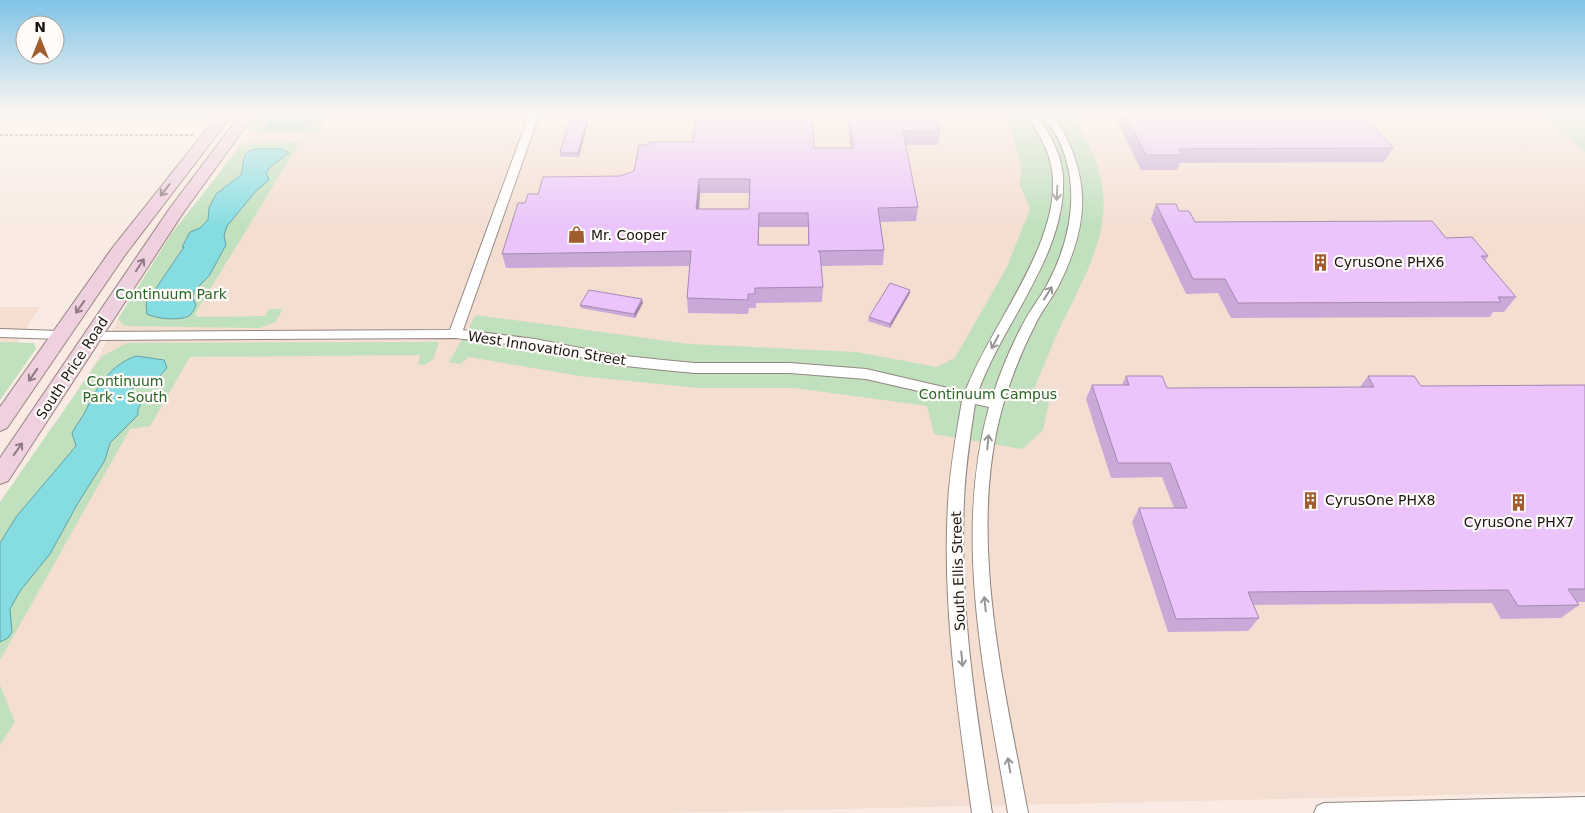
<svg xmlns="http://www.w3.org/2000/svg" width="1585" height="813" font-family="'DejaVu Sans',sans-serif">
	<style>
		.built { fill: #f3ded1 }
		.green { fill: #c0e0be }
		.water { fill: #85dde2; stroke: #65a1a4 }
		.lines { fill: none; stroke-linecap: round; stroke-linejoin: round }
		.minor-casing { stroke: #948780; stroke-width: 2 }
		.secondary-casing { stroke: #948780; stroke-width: 2 }
		.path { stroke: #8a807b; stroke-width: 2; stroke-dasharray: 3 2; stroke-linecap: butt }
		.minor { fill: #fff; fill-rule: evenodd }
		.secondary { fill: #efd0df; fill-rule: evenodd }
		.wall { fill: #c9a9d8; fill-rule: evenodd }
		.shaded-wall { fill: #a489b0 }
		.building { fill: #eac4fb; stroke: #a489b0; fill-rule: evenodd }
		.oneway { stroke: #8f7c83 }
		.oneway2 { stroke: #989694 }
		.labels { text-anchor: middle; stroke-width: 4.5; stroke-linejoin: round; paint-order: stroke }
		.poi-label { font-size: 14px; fill: #1a1512; stroke: #fefbf9; text-anchor: start }
		.park-label { font-size: 14px; fill: #286728; stroke: #fefbf9 }
		.street-label { font-size: 14px; fill: #1a1512; stroke: #fefbf9 }
	</style>
	<rect width="100%" height="100%" fill="#f9ebe3"/>
	<!-- built -->
	<path class="built" d="M258 115H1542L1585 152V792L666 813H0V502L51 431 97 360 118 319 172 233 214 181Z
		M0 307H40L0 369Z"/>
	<!-- green -->
	<path class="green" d="M258 115H324L321 117 324 126 316 133H256L248 128Z
		M1008 115H1071C1127 196 1102 244 1062 323 1052 344 1044 366 1035 387L1049 402 1043 430 1022 449 934 434 927 406 795 388H698L580 376 469 357 460 364 449 362 476 315 689 344 856 352 937 367 955 358 1007 267 1030 209 1020 185 1021 167Z
		M1542 115H1585V152Z
		M300 142 195 314 198 317 265 316 269 309H283L275 322 260 328 125 326 118 319 172 233 239 148 254 143Z
		M0 342 34 343 36 349 0 400Z
		M439 342 433 359 425 365 418 364 420 355 190 357 150 426 130 429 0 660V502L101 357 127 343Z
		M0 685 15 722 0 745Z"/>
	<!-- water -->
	<path class="water" d="M276 115H311L312 116 307 122 310 123 301 128 272 129 267 125 270 119Z
		M257 149H282L289 153 270 167 266 173 269 180 256 191 227 226 224 235 226 245 209 276 194 291 193 298 196 306C194 309 192 314 189 316 179 321 157 319 147 314L146 303 184 247H182L190 232 200 228 208 220 209 208 216 194 241 175C245 163 240 151 257 149Z
		M136 356 164 360 167 368 157 379 138 384 128 392 130 398 140 400 142 402 138 409V415L110 443 105 460 78 503 50 554 20 591 10 609 12 632 8 638 0 642V543L16 517 76 446 72 433C76 425 83 417 86 410 97 387 110 365 136 356Z"/>
	<g class="lines">
		<defs>
			<path id="minor" d="M529 115H539L463 330 535 339 616 355 663 360 695 363H790L866 369 965 392C989 327 1063 241 1052 170 1049 150 1038 132 1027 115H1037C1049 133 1062 154 1063 177 1067 255 1001 324 977 395L992 398C1000 373 1010 348 1023 324 1030 310 1040 298 1047 285 1068 246 1079 199 1065 156 1061 141 1052 128 1044 115H1054C1090 174 1091 219 1060 283 1053 297 1042 310 1035 325 1022 350 1011 378 1003 405 966 534 1004 685 1028 813H1008C986 682 952 539 989 407L975 404C970 437 965 469 964 502 959 606 976 711 992 813H972C958 710 942 607 948 503 950 469 956 435 962 401L866 379 790 373H695L663 370 616 365 535 347 455 338 94 340 88 336 94 332 450 330Z
				M0 329 61 331 67 335 61 339 0 337Z
				M1585 797V813H1314L1317 806 1324 803Z"/>
			<path id="secondary" d="M218 115H232L125 255 7 428 0 431V407L113 247Z
				M240 115H254L183 213 8 481 0 484V458L170 208Z"/>
		</defs>
		<!-- minor casing -->
		<use href="#minor" class="minor-casing"/>
		<!-- secondary casing -->
		<use href="#secondary" class="secondary-casing"/>
		<!-- path -->
		<path class="path" d="M0 135H193"/>
		<!-- minor -->
		<use href="#minor" class="minor"/>
		<!-- secondary -->
		<use href="#secondary" class="secondary"/>
	</g>
	<!-- wall -->
	<path class="wall" d="M571 115 579 157H560V153Z
		M847 115H936L940 131 938 145H905L918 207 916 221 880 222 884 250 883 265 821 266 823 287 822 302 756 303V308H749L748 314 688 313 687 298 690 266 506 268 502 254 525 203 538 194 620 176 634 171 648 145 693 142 814 148H851L847 119ZM700 193H749V209H699ZM759 227H808V245H759Z
		M1114 115H1364L1393 148 1384 162 1180 163 1177 170H1141Z
		M1156 204 1179 211 1195 222 1446 238 1488 256 1485 261 1516 297 1504 312H1493L1490 317 1231 318 1218 293 1186 294 1151 219Z
		M910 293 890 328 868 321 869 317Z
		M643 303 635 318 581 308 580 305Z
		M1126 376 1167 388 1360 387 1368 376 1421 386 1585 385V602H1577L1579 605 1561 618 1501 619 1492 603 1253 605 1259 618 1248 631 1168 632 1132 522 1139 508H1174L1162 477 1111 478 1086 399 1092 385H1122Z"/>
	<!-- shaded-wall -->
	<path class="shaded-wall" d="M589 115H590L579 157 578 153Z
		M699 179 700 193 698 224 696 209Z
		M910 290V293L890 328V324Z
		M642 299 643 303 635 318 634 314Z"/>
	<!-- building -->
	<path class="building" d="M571 115H589L578 153H560Z
		M696 115H812L814 148H853L849 115H936L940 131H903L918 207 878 208 884 250 818 251 820 252 823 287 755 288V294H748V300L687 298 691 251 502 254 518 203H525L528 194H538L543 177 620 176 634 171 639 145H648L649 142H693ZM699 179H750L749 209H696ZM759 213H808L809 245H758Z
		M1125 115H1364L1393 148 1179 149 1183 155H1146Z
		M1156 204H1176L1179 211H1189L1195 222 1432 221 1446 238 1472 237 1488 256H1481L1516 297H1498L1501 302 1238 303 1225 279H1193Z
		M890 283 910 290 890 324 869 317Z
		M589 290 642 299 634 314 580 305Z
		M1126 376H1162L1167 388 1374 387 1368 376H1414L1421 386 1585 385V589H1568L1579 605 1518 606 1508 590 1248 592 1259 618 1176 619 1139 508H1187L1170 463H1118L1092 385H1129Z"/>
	<!-- one-way arrows -->
	<defs><path id="oneway-shaft" d="M-6 0H5M1.5-3L5.5 0L1.5 3" fill="none" stroke-width="1.6" stroke-linecap="round" stroke-linejoin="round" transform="scale(1.25)"/></defs>
	<g class="oneway">
		<use href="#oneway-shaft" transform="translate(165 190) rotate(128)"/>
		<use href="#oneway-shaft" transform="translate(140 265) rotate(-57)"/>
		<use href="#oneway-shaft" transform="translate(80 307) rotate(125)"/>
		<use href="#oneway-shaft" transform="translate(33 375) rotate(125)"/>
		<use href="#oneway-shaft" transform="translate(18 449) rotate(-55)"/>
	</g>
	<g class="oneway2">
		<use href="#oneway-shaft" transform="translate(1057 193) rotate(93)"/>
		<use href="#oneway-shaft" transform="translate(1048 293) rotate(-58)"/>
		<use href="#oneway-shaft" transform="translate(995 342) rotate(118)"/>
		<use href="#oneway-shaft" transform="translate(988 442) rotate(-84)"/>
		<use href="#oneway-shaft" transform="translate(985 604) rotate(-96)"/>
		<use href="#oneway-shaft" transform="translate(962 659) rotate(84)"/>
		<use href="#oneway-shaft" transform="translate(1009 765) rotate(-100)"/>
	</g>
	<!-- sky -->
	<linearGradient id="sky" x2="0" y2="1"><stop stop-color="#80c4e6"/><stop offset="0.5" stop-color="#fcf6f2"/><stop offset="1" stop-color="#fcf6f2" stop-opacity="0"/></linearGradient>
	<rect width="1585" height="228" fill="url(#sky)"/>
	<!-- icons -->
	<defs>
		<symbol id="shop-bare" viewBox="-9 -9 18 18"><path d="M-5-2.5h2.3a2.7 3.5 0 0 1 5.4 0H5L5.5 6h-11ZM-1.5-2.5h3a1.5 2.3 0 0 0-3 0Z" fill="#a15c2f" stroke="#fefbf9" stroke-width="2.5" paint-order="stroke"/></symbol>
		<symbol id="building-bare" viewBox="-9 -9 18 18"><path d="M-4-6H4V6H1V3H-1V6H-4ZM-2.5-4.3h1.7v1.8h-1.7ZM.8-4.3h1.7v1.8H.8ZM-2.5-1h1.7V.8h-1.7ZM.8-1h1.7V.8H.8Z" fill="#a15c2f" stroke="#fefbf9" stroke-width="2.5" paint-order="stroke"/></symbol>
	</defs>
	<g fill-rule="evenodd">
		<use href="#shop-bare" x="564" y="222" width="25" height="25"/>
		<use href="#building-bare" x="1308" y="250" width="25" height="25"/>
		<use href="#building-bare" x="1298" y="488" width="25" height="25"/>
		<use href="#building-bare" x="1506" y="490" width="25" height="25"/>
	</g>
	<g class="labels">
		<!-- poi labels -->
		<g class="poi-label">
			<text x="591" y="240">Mr. Cooper</text>
			<text x="1334" y="267">CyrusOne PHX6</text>
			<text x="1325" y="505">CyrusOne PHX8</text>
			<text x="1519" y="527" text-anchor="middle">CyrusOne PHX7</text>
		</g>
		<!-- park labels -->
		<g class="park-label">
			<text x="171" y="299">Continuum Park</text>
			<text x="125" y="386">Continuum<tspan x="125" dy="16">Park - South</tspan></text>
			<text x="988" y="399">Continuum Campus</text>
		</g>
		<!-- street labels -->
		<g class="street-label">
			<text transform="translate(547 348) rotate(9)" y="5">West Innovation Street</text>
			<text transform="translate(72 368) rotate(-57)" y="5">South Price Road</text>
			<text transform="translate(958 571) rotate(-92)" y="5">South Ellis Street</text>
		</g>
	</g>
	<!-- north arrow -->
	<g transform="translate(40 40)"><circle r="24" fill="#fefbf9" stroke="#a39f9d"/>
	<path d="M0-4L9 19L0 12L-9 19Z" fill="#a15c2f"/>
	<text y="-8" font-size="14" font-weight="bold" text-anchor="middle" fill="#1a1512">N</text>
	</g>
</svg>
